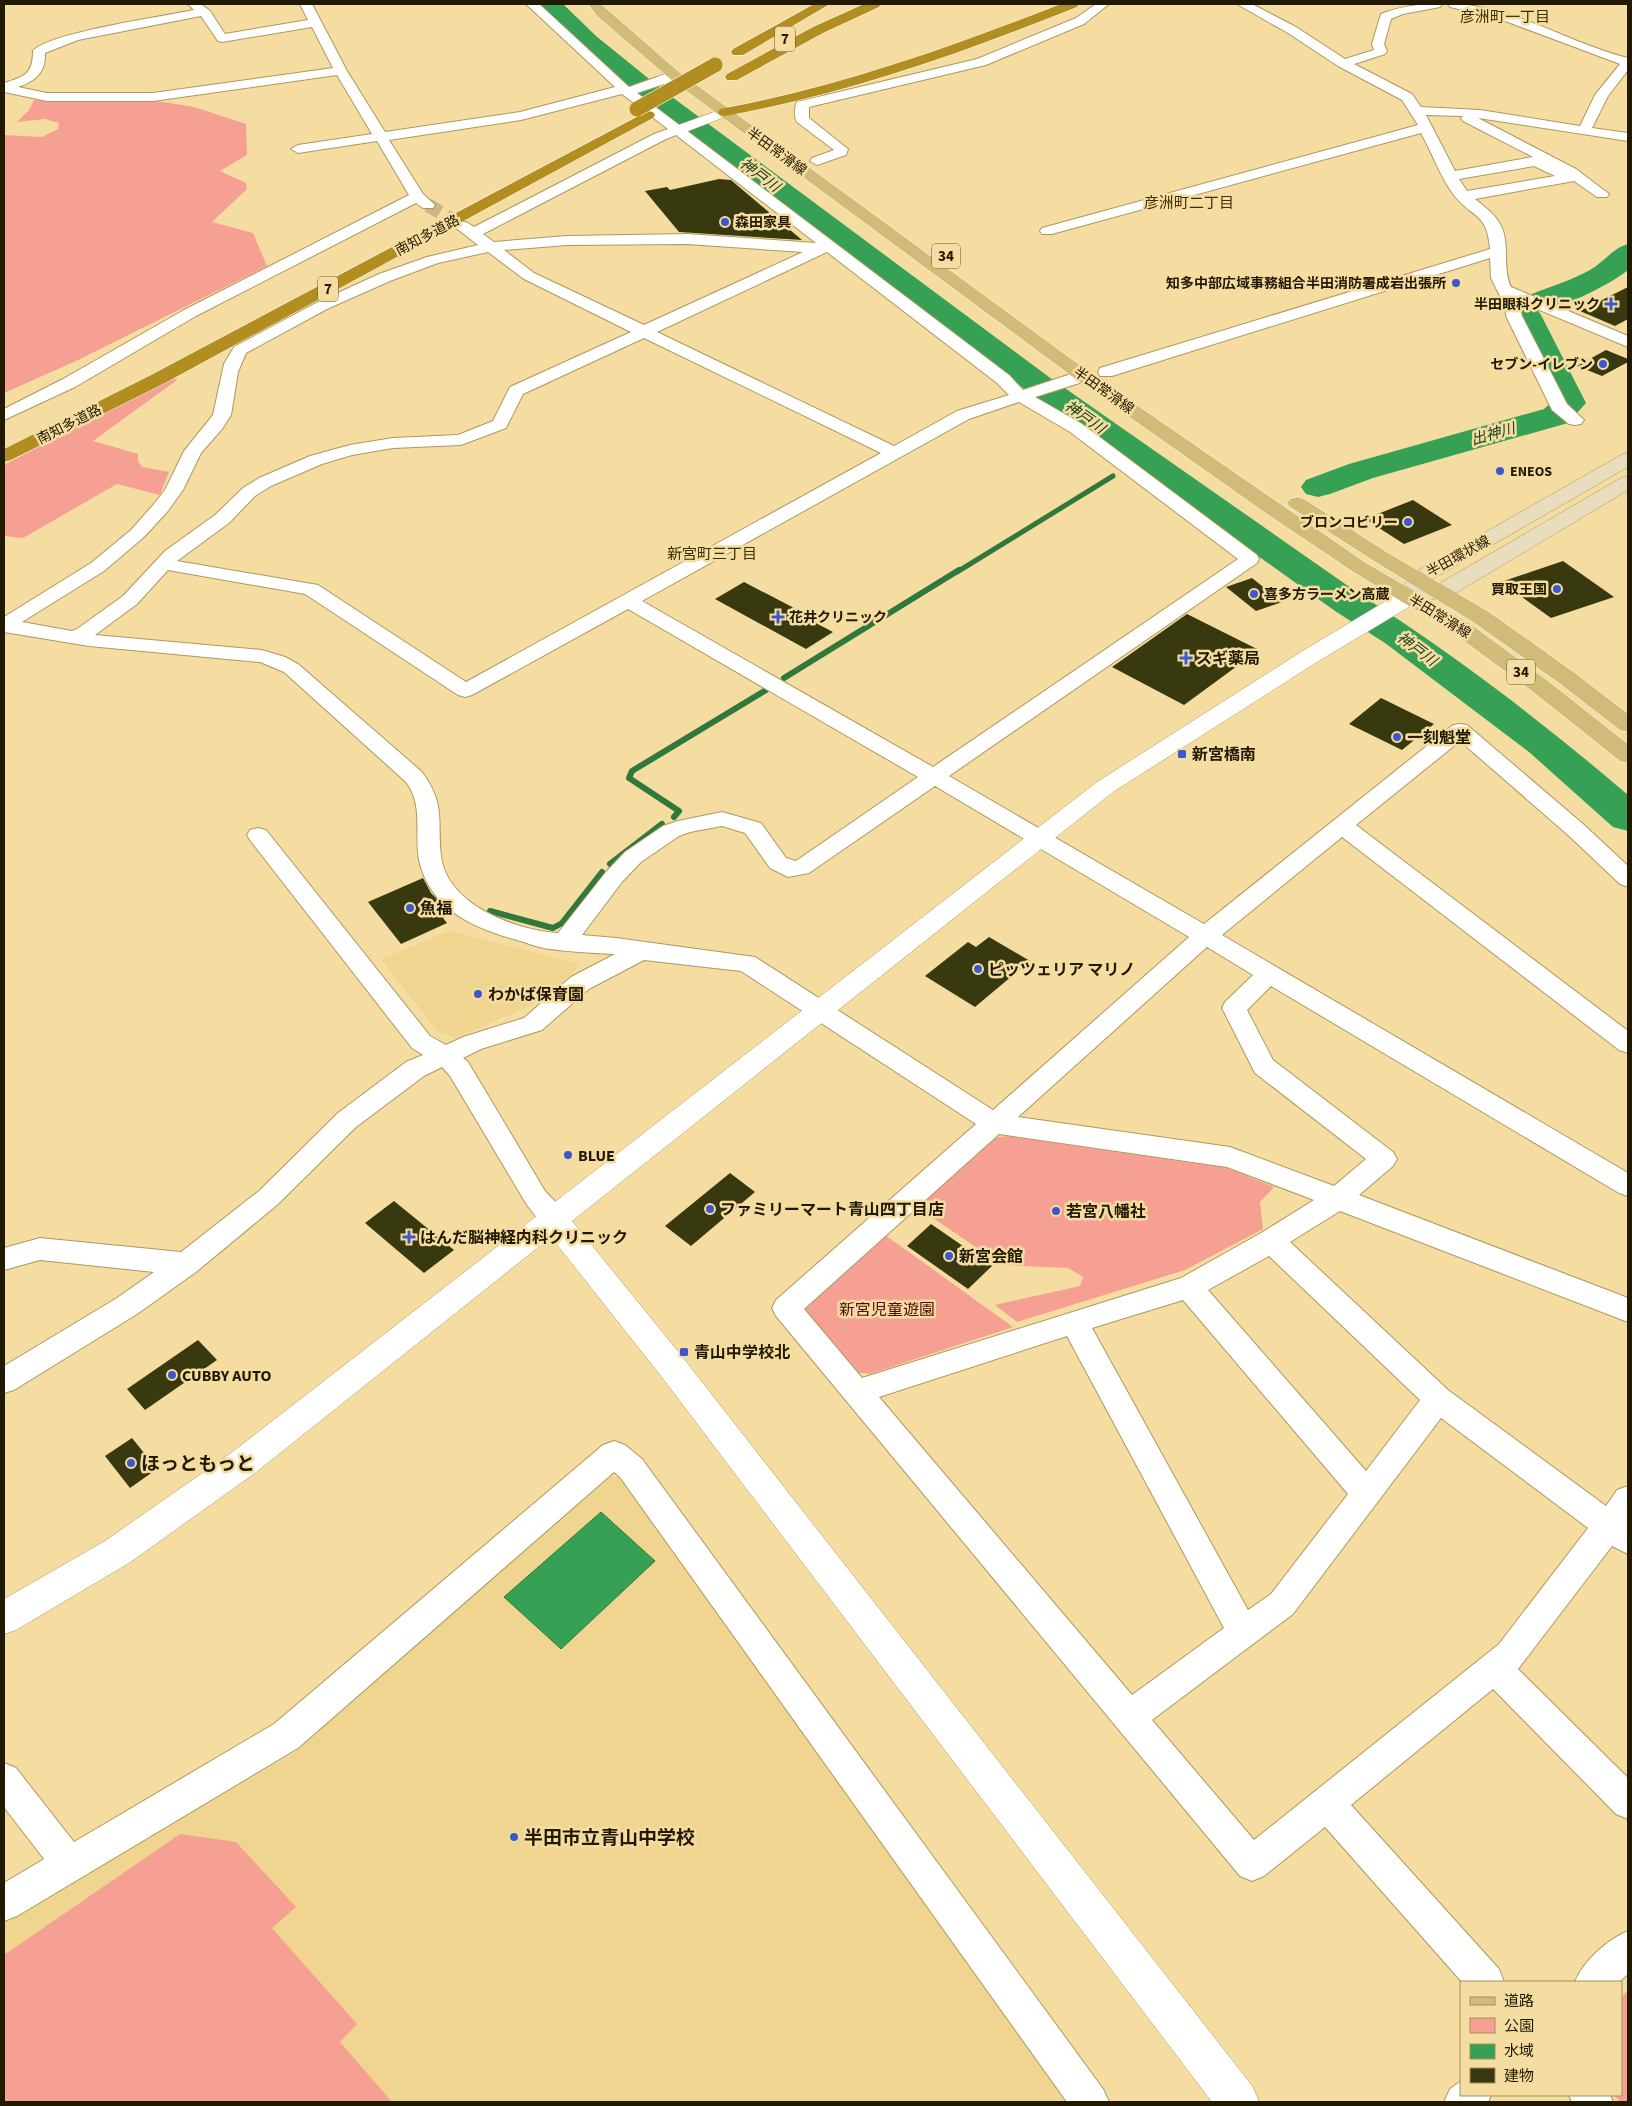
<svg xmlns="http://www.w3.org/2000/svg" width="1632" height="2106" font-family="'Source Sans 3','Noto Sans JP',sans-serif">
	<style>
		.built { fill: #efd590 }
		.green { fill: #f6a093 }
		.water { fill: #36a154; stroke: #30783b }
		.lines { fill: none; stroke-linecap: round; stroke-linejoin: round }
		.stream-far1 { stroke: #30783b; stroke-width: 5 }
		.stream { stroke: #30783b; stroke-width: 6 }
		.river { fill: #36a154; fill-rule: evenodd }
		.building { fill: #393910 }
		.minor-tunnel { stroke: #cbb681; stroke-width: 14; stroke-dasharray: 14 7; stroke-linecap: butt }
		.minor-casing { stroke: #ae985d; stroke-width: 2 }
		.tertiary-casing { stroke: #ae985d; stroke-width: 1 }
		.secondary-casing { stroke: #ae985d; stroke-width: 1 }
		.primary-casing { stroke: #fff; stroke-width: 1 }
		.motorway-casing { stroke: #fff; stroke-width: 1 }
		.minor { fill: #fff; fill-rule: evenodd }
		.tertiary { fill: #fff; fill-rule: evenodd }
		.secondary { fill: #e8ddbc; fill-rule: evenodd }
		.primary { fill: #d1bb79; fill-rule: evenodd }
		.motorway { fill: #b28e20; fill-rule: evenodd }
		.motorway-bridge-casing { stroke: #fff; stroke-width: 16; stroke-linecap: butt }
		.motorway-bridge { stroke: #b28e20; stroke-width: 15 }
		.poi-dot { fill: #3e58cb; stroke: #f5dda1; stroke-width: 2 }
		.labels { text-anchor: middle; stroke-width: 5; stroke-linejoin: round; paint-order: stroke }
		.far-street-label { font-size: 14px; fill: #221902; stroke: #f5dda1 }
		.far-poi-label { font-size: 14px; font-weight: bold; fill: #221902; stroke: #f5dda1; text-anchor: end }
		.far-neighbourhood-label { font-size: 15px; fill: #3e2f00; stroke: #f5dda1 }
		.shield { fill: #f5dda1; stroke: #615432; stroke-width: 1 }
		.shield-label { font-size: 15px; font-weight: bold; fill: #221902 }
		.far-water-label { font-size: 15px; font-style: italic; fill: #184122; stroke: #f5dda1 }
		.poi-label { font-size: 16px; font-weight: bold; fill: #221902; stroke: #f5dda1; text-anchor: start }
		.park-label { font-size: 16px; fill: #550906; stroke: #f5dda1 }
		.near-poi-label { font-size: 19px; font-weight: bold; fill: #221902; stroke: #f5dda1; text-anchor: start }
	</style>
	<rect width="100%" height="100%" fill="#f5dda1"/>
	<!-- built -->
	<path class="built" d="M450 931 580 964 562 983 532 1005 455 1038 438 1032 381 959Z
		M608 1477H622L1069 2102H4V1921L293 1754Z"/>
	<!-- green -->
	<path class="green" d="M96 99H145L194 107 246 124 247 155 220 171 246 183 247 189 212 222 253 233 267 266 76 361 4 393V135L42 137 58 129 59 123 45 119 17 122 29 110 34 100 61 101Z
		M171 377 177 380 93 441 138 454V461L142 467 169 472 160 495 117 484 23 538 4 536V465Z
		M1008 1136 1227 1168 1274 1187 1260 1202 1263 1229 1185 1270 1017 1322 995 1305 1080 1286 1083 1277 1068 1268 1002 1265 917 1207 991 1138Z
		M885 1235 1013 1327 870 1374 855 1372 807 1315 805 1304Z
		M180 1834 236 1842 296 1907 272 1928 357 2024 340 2042 392 2102H4V1955Z
		M1628 1990V2102H1620L1614 2095H1621V1998Z"/>
	<!-- water -->
	<path class="water" d="M601 1512 655 1561 561 1649 504 1597Z"/>
	<g class="lines">
		<!-- stream-far1 -->
		<path class="stream-far1" d="M957 572 1113 476"/>
		<!-- stream -->
		<path class="stream" d="M784 678 959 570
			M674 817 679 811 629 778 632 771 766 690
			M610 864 662 824
			M490 911 553 928 562 923 602 872"/>
		<!-- river -->
		<path class="river" d="M540 4H563L596 36 664 91 1049 377 1361 595C1455 655 1544 723 1628 795V831L1613 827 1529 752 1385 643 1335 611 1027 391 646 101 579 46 554 22Z
			M1628 244V270C1613 283 1563 308 1544 309 1540 309 1536 307 1532 306L1528 300 1532 294C1552 286 1572 280 1590 270 1604 262 1613 248 1628 244Z
			M1526 306 1537 309 1541 315 1586 403 1568 423 1373 478 1330 494 1318 497 1306 494 1301 487 1306 480 1349 464 1544 409 1553 401 1511 315 1515 309Z"/>
	</g>
	<!-- building -->
	<path class="building" d="M719 179 731 180 802 240 679 232 645 191 667 187 670 190Z
		M1628 287V319L1615 326 1580 311Z
		M1606 350 1628 359V362L1602 376 1577 366Z
		M1413 500 1452 525 1404 544 1365 519Z
		M1563 561 1614 597 1551 618 1501 582Z
		M1252 578 1282 602 1256 611 1226 587Z
		M744 582 794 608 791 610 833 632 806 649 715 599Z
		M1187 614 1259 650 1184 705 1112 667Z
		M1381 698 1434 724 1402 750 1349 724Z
		M423 878 431 893 452 914 443 918 447 923 401 944 368 902Z
		M989 937 1030 961 975 1007 925 976 968 942 976 947Z
		M730 1173 755 1192 691 1246 665 1226Z
		M394 1201 454 1250 424 1273 365 1223Z
		M931 1224 992 1266 968 1289 907 1246Z
		M198 1340 217 1360 145 1410 127 1389Z
		M132 1438 157 1469 130 1488 105 1456Z"/>
	<g class="lines">
		<!-- minor-tunnel -->
		<path class="minor-tunnel" d="M428 205 461 225"/>
		<defs>
			<path id="minor" d="M188 4H201L210 11 225 34 308 20 300 4H312L347 71 385 132 520 112 615 87 526 4H539L629 87 657 77H667L669 80 667 83 637 93 1009 375 1023 390 1077 372H1089L1091 376 1089 380 1035 397 1082 424 1257 555 1259 559 1257 563 949 776 1204 924 1453 725 1460 724 1467 725 1583 824 1628 866V887L1620 884 1567 834 1460 741 1356 825 1628 1031V1053L1619 1050 1342 837 1222 935 1628 1173V1196L1619 1193 1271 986 1247 1010 1273 1060 1393 1152 1397 1159 1393 1166 1359 1195 1628 1298V1322L1340 1211 1290 1242 1448 1390 1606 1506 1617 1490 1628 1486V1554L1612 1546 1518 1669 1628 1778V1819L1616 1814 1493 1689 1351 1805 1499 1969 1504 1982H1462L1325 1827 1264 1876 1252 1881 1240 1876 776 1316 772 1308 776 1300 976 1124 741 971 644 960 589 989 542 1030 481 1049 463 1058 468 1062 545 1191 564 1211 568 1219 564 1227 554 1230 544 1227 527 1205 450 1076 442 1067 424 1076 356 1127 277 1205 196 1272 137 1314 14 1390 4 1393V1366L117 1298 154 1272 40 1260 4 1270V1248L40 1238 181 1252 259 1191 338 1113 406 1062 423 1055 412 1048 250 840 247 835 250 830 258 828 266 830 430 1036 446 1045 463 1037 524 1018 571 977 615 954C594 953 572 952 550 949 539 948 528 943 517 940 473 928 430 909 419 860 414 833 424 806 406 782L284 672 260 662 89 646 4 632V617L91 563 131 530 154 504 165 490 184 451 213 415 224 364 234 347 316 303 379 274 427 257 478 245 456 228 454 225 456 222H466L474 227 654 134 668 129 622 94 521 120 389 140 423 194 435 205 433 208H423L416 203 196 316 75 387 4 420V409L63 379 184 310 409 195 377 141 298 153 291 149 298 145 372 134 337 75 153 101H47L4 92V83C24 77 33 74 33 51 47 33 166 16 194 10ZM201 16 218 41 222 42 312 27 333 68 153 93H47L18 87C36 81 46 72 45 53L78 40ZM676 135 816 243 687 234 567 236 494 242 483 234 664 140ZM687 244 803 252 644 325 534 273 504 250 567 245ZM488 252 524 279 631 332 510 387 493 421 458 435 393 438 350 445 310 456 259 478 243 488 215 515 165 551 123 596 77 629 72 631 22 622 104 571 144 537 167 512 183 490 201 453 222 429 231 415 238 372 246 353 327 309 390 281 438 263ZM827 252 997 383 1009 395 957 411 894 446 657 332ZM644 338 881 453 466 682 318 585 177 561 229 523 255 496 271 486 322 464 352 455 393 448 461 445 506 428 523 394ZM1019 402 1070 432 1238 559 933 767 642 601 969 419ZM168 570 305 594 458 695 465 697 472 695 628 609 918 777 796 861 786 858 761 823 722 812 678 821 663 826 625 852 606 872 558 933C515 930 447 905 441 856 437 819 446 805 422 772L298 664 285 657 262 650 95 635 137 604ZM935 786 1189 937 993 1110 755 957 616 938 582 935 622 882 641 862 679 836 690 832 722 826 745 833 770 868 788 877 809 873ZM1207 947 1253 975 1225 1002 1222 1008 1255 1073 1366 1159 1334 1186 1230 1147 1018 1117ZM999 1134 1227 1167 1314 1200 1261 1233 1181 1278 862 1378 804 1309ZM1269 1256 1420 1400 1366 1471 1208 1290ZM1183 1300 1348 1494 1271 1594 1248 1610 1092 1328ZM1067 1336 1224 1628 1132 1695 879 1397ZM1441 1418 1588 1528 1499 1644 1254 1840 1152 1720 1293 1614Z
				M1096 4H1109L1084 24 986 65 809 107V118L848 149 846 155 817 165 810 161 812 158 834 150 797 122C794 117 794 107 797 102L977 59 1076 18Z
				M1237 4H1252L1296 27 1345 59 1374 50 1372 44 1381 14C1401 6 1420 4 1442 4L1440 7 1403 14 1391 19 1384 44 1387 51 1385 54 1354 64 1412 94 1421 107 1480 110 1580 126 1595 95 1620 64 1497 18 1450 7 1448 4C1513 4 1567 43 1628 58V70L1608 96 1592 128 1628 133V141L1478 118 1576 169 1609 194 1607 197H1597L1574 181 1475 199C1482 205 1493 212 1498 221 1512 240 1501 266 1511 287L1628 336V347L1518 301 1522 316 1567 404 1584 420 1581 424 1575 425 1569 424 1552 410 1506 316 1505 306 1491 278 1490 258 1112 376H1100L1098 372 1100 368 1490 249C1487 211 1472 219 1453 194 1440 176 1432 153 1421 133L1052 234H1042L1040 231 1042 228 1418 125 1402 100 1338 66 1288 33ZM1426 115 1463 116 1461 118 1463 121 1533 157 1455 171ZM1534 166 1555 176 1467 191 1459 179Z
				M614 1441 625 1445 642 1459 1103 2089 1109 2102H1067L620 1477 614 1472 298 1748 17 1916 4 1921V1883L44 1859 4 1807V1763L16 1768 74 1842 274 1724 603 1445Z
				M1628 1931V1974L1619 1982H1575C1583 1961 1607 1940 1628 1931Z
				M1461 2081V2095H1491L1488 2102H1444L1450 2089Z
				M1569 2095H1610L1613 2102H1572Z"/>
			<path id="tertiary" d="M674 71 679 72 681 75C676 82 665 85 657 83L655 80 657 77Z
				M725 108 730 109 732 112 730 115 683 133H673L670 130 673 127Z
				M1409 591 1417 592 1420 597 1417 602 1317 662 1113 792 572 1221 680 1354 1253 2087 1259 2102H1212L658 1372 551 1237 255 1473 129 1563 16 1630 4 1634V1599L105 1541 231 1453 1097 782 1301 652 1401 592Z"/>
			<path id="secondary" d="M1628 453V467L1426 583 1424 588 1435 586 1621 478 1628 476V490L1449 597 1409 603 1401 602 1398 597 1410 575 1621 455Z"/>
			<path id="primary" d="M588 4H601L679 72 1089 372 1366 563 1469 623 1548 681 1628 744V763L1620 761 1532 691 1453 633 1352 571 1267 514 1077 380 669 78 597 16Z
				M1297 497 1304 499 1388 553 1489 612 1575 673 1628 714V732L1620 730 1559 683 1473 622 1374 561 1290 507 1287 503 1290 499Z"/>
			<path id="motorway" d="M814 4H830L743 55H733L731 52 733 49Z
				M864 4H881L879 7 823 33 737 80H727L725 77 727 74 813 27Z
				M1061 4H1079L1077 7C961 53 848 94 725 116L720 115 718 112 720 109 725 108C842 86 951 47 1061 4Z
				M648 111 653 112 655 115 653 118 165 383 11 460 4 462V449L151 375Z"/>
		</defs>
		<!-- minor casing -->
		<use href="#minor" class="minor-casing"/>
		<!-- tertiary casing -->
		<use href="#tertiary" class="tertiary-casing"/>
		<!-- secondary casing -->
		<use href="#secondary" class="secondary-casing"/>
		<!-- primary casing -->
		<use href="#primary" class="primary-casing"/>
		<!-- motorway casing -->
		<use href="#motorway" class="motorway-casing"/>
		<!-- minor -->
		<use href="#minor" class="minor"/>
		<!-- tertiary -->
		<use href="#tertiary" class="tertiary"/>
		<!-- secondary -->
		<use href="#secondary" class="secondary"/>
		<!-- primary -->
		<use href="#primary" class="primary"/>
		<!-- motorway -->
		<use href="#motorway" class="motorway"/>
		<defs>
			<path id="motorway-bridge" d="M637 109 715 65"/>
		</defs>
		<!-- motorway-bridge casing -->
		<use href="#motorway-bridge" class="motorway-bridge-casing"/>
		<!-- motorway-bridge -->
		<use href="#motorway-bridge" class="motorway-bridge"/>
	</g>
	<!-- markers -->
	<g class="poi-dot">
		<circle cx="725" cy="222" r="5"/>
		<circle cx="1456" cy="283" r="5"/>
		<path d="M1608.5 296.5h5v5h5v5h-5v5h-5v-5h-5v-5h5z"/>
		<circle cx="1603" cy="364" r="5"/>
		<circle cx="1500" cy="471" r="5"/>
		<circle cx="1408" cy="522" r="5"/>
		<circle cx="1557" cy="589" r="5"/>
		<circle cx="1254" cy="594" r="5"/>
		<path d="M775.5 609.5h5v5h5v5h-5v5h-5v-5h-5v-5h5z"/>
		<path d="M1183.5 650.5h5v5h5v5h-5v5h-5v-5h-5v-5h5z"/>
		<circle cx="1397" cy="737" r="5"/>
		<rect x="1177" y="749" width="10" height="10" rx="2.5"/>
		<circle cx="410" cy="908" r="5"/>
		<circle cx="978" cy="969" r="5"/>
		<circle cx="478" cy="994" r="5"/>
		<circle cx="568" cy="1155" r="5"/>
		<circle cx="710" cy="1209" r="5"/>
		<circle cx="1056" cy="1211" r="5"/>
		<path d="M406.5 1229.5h5v5h5v5h-5v5h-5v-5h-5v-5h5z"/>
		<circle cx="949" cy="1256" r="5"/>
		<rect x="679" y="1347" width="10" height="10" rx="2.5"/>
		<circle cx="172" cy="1375" r="5"/>
		<circle cx="131" cy="1463" r="5"/>
		<circle cx="514" cy="1837" r="5"/>
	</g>
	<g class="labels">
		<!-- far-street labels -->
		<g class="far-street-label">
			<text transform="translate(777 151) rotate(36)" y="5">半田常滑線</text>
			<text transform="translate(427 235) rotate(-28)" y="5">南知多道路</text>
			<text transform="translate(1104 390) rotate(35)" y="5">半田常滑線</text>
			<text transform="translate(69 424) rotate(-27)" y="5">南知多道路</text>
			<text transform="translate(1458 556) rotate(-29)" y="5">半田環状線</text>
			<text transform="translate(1440 616) rotate(32)" y="5">半田常滑線</text>
		</g>
		<!-- far-poi labels -->
		<g class="far-poi-label">
			<text x="735" y="227" text-anchor="start">森田家具</text>
			<text x="1446" y="288">知多中部広域事務組合半田消防署成岩出張所</text>
			<text x="1600" y="309">半田眼科クリニック</text>
			<text x="1593" y="369">セブン-イレブン</text>
			<text x="1510" y="476" text-anchor="start">ENEOS</text>
			<text x="1398" y="527">ブロンコビリー</text>
			<text x="1547" y="594">買取王国</text>
			<text x="1264" y="599" text-anchor="start">喜多方ラーメン高蔵</text>
			<text x="789" y="622" text-anchor="start">花井クリニック</text>
		</g>
		<!-- far-neighbourhood labels -->
		<g class="far-neighbourhood-label">
			<text x="1505" y="22">彦洲町一丁目</text>
			<text x="1189" y="208">彦洲町二丁目</text>
			<text x="712" y="559">新宮町三丁目</text>
		</g>
		<!-- shield labels -->
		<g class="shield">
			<rect x="775" y="26.5" width="20" height="25" rx="4"/>
			<rect x="932" y="243.5" width="28" height="25" rx="4"/>
			<rect x="318" y="276.5" width="20" height="25" rx="4"/>
			<rect x="1507" y="659.5" width="28" height="25" rx="4"/>
		</g>
		<g class="shield-label">
			<text x="785" y="44">7</text>
			<text x="946" y="261">34</text>
			<text x="328" y="294">7</text>
			<text x="1521" y="677">34</text>
		</g>
		<!-- far-water labels -->
		<g class="far-water-label">
			<text transform="translate(760 175) rotate(37)" y="5">神戸川</text>
			<text transform="translate(1085 417) rotate(35)" y="5">神戸川</text>
			<text transform="translate(1493 434) rotate(-16)" y="5">出神川</text>
			<text transform="translate(1417 649) rotate(37)" y="5">神戸川</text>
		</g>
		<!-- poi labels -->
		<g class="poi-label">
			<text x="1196" y="664">スギ薬局</text>
			<text x="1407" y="743">一刻魁堂</text>
			<text x="1192" y="760">新宮橋南</text>
			<text x="420" y="914">魚福</text>
			<text x="988" y="975">ピッツェリア マリノ</text>
			<text x="488" y="1000">わかば保育園</text>
			<text x="578" y="1161">BLUE</text>
			<text x="720" y="1215">ファミリーマート青山四丁目店</text>
			<text x="1066" y="1217">若宮八幡社</text>
			<text x="420" y="1243">はんだ脳神経内科クリニック</text>
			<text x="959" y="1262">新宮会館</text>
			<text x="694" y="1358">青山中学校北</text>
			<text x="182" y="1381">CUBBY AUTO</text>
		</g>
		<!-- park labels -->
		<g class="park-label">
			<text x="887" y="1315">新宮児童遊園</text>
		</g>
		<!-- near-poi labels -->
		<g class="near-poi-label">
			<text x="141" y="1470">ほっともっと</text>
			<text x="524" y="1844">半田市立青山中学校</text>
		</g>
	</g>
	<!-- border -->
	<rect width="1632" height="2106" fill="none" stroke="#221902" stroke-width="10"/>
	<!-- legend -->
	<rect x="1460" y="1981" width="162" height="115" fill="#f5dda1" stroke="#a18f61"/>
	<rect x="1470" y="1997" width="25" height="8" fill="#d1bb79" stroke="#a18f61"/>
	<text x="1504" y="2006" font-size="15" fill="#221902">道路</text>
	<rect x="1470" y="2018" width="25" height="15" fill="#f6a093" stroke="#a18f61"/>
	<text x="1504" y="2031" font-size="15" fill="#221902">公園</text>
	<rect x="1470" y="2044" width="25" height="15" fill="#36a154" stroke="#a18f61"/>
	<text x="1504" y="2056" font-size="15" fill="#221902">水域</text>
	<rect x="1470" y="2068" width="25" height="15" fill="#393910" stroke="#a18f61"/>
	<text x="1504" y="2081" font-size="15" fill="#221902">建物</text>
</svg>
